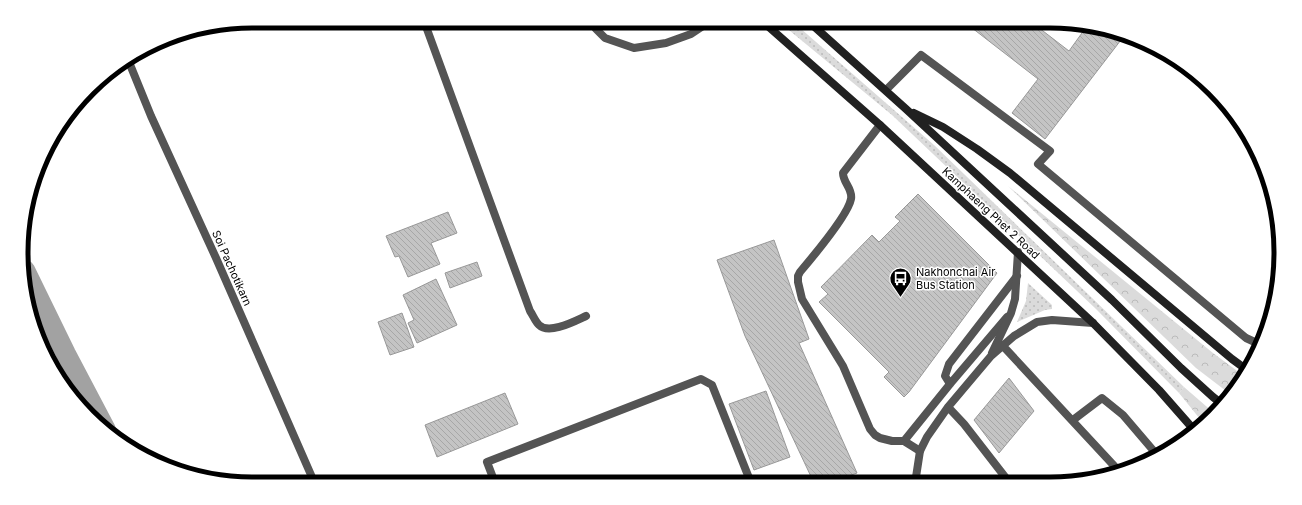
<svg xmlns="http://www.w3.org/2000/svg" width="1302" height="505" font-family="Inter,sans-serif">
	<style>
		.grass { fill: url(#grass-dots) }
		.forest { fill: url(#forest-crowns) }
		.lines { fill: none; stroke-linecap: round; stroke-linejoin: round }
		.canal { stroke: #a2a2a2; stroke-width: 20 }
		.building { fill: url(#building-back-hatch); stroke: #989898 }
		.lane { stroke: #545454; stroke-width: 8 }
		.street { stroke: #545454; stroke-width: 8 }
		.secondary { stroke: #212121; stroke-width: 8 }
		.labels { text-anchor: middle; stroke-width: 3; stroke-linejoin: round; paint-order: stroke }
		.street-label { font-size: 11px; fill: #000; stroke: #fff }
		.poi-label { font-size: 11px; fill: #000; stroke: #fff; text-anchor: start }
		.rim { fill: none; stroke: #000; stroke-width: 5 }
	</style>
	<defs>
		<pattern id="grass-dots" width="8" height="8" patternUnits="userSpaceOnUse"><rect width="8" height="8" fill="#dbdbdb"/><path d="M2 2h.1M6 6h.1" fill="none" stroke="#bababa" stroke-width="1.8" stroke-linecap="round"/></pattern>
		<pattern id="forest-crowns" width="20" height="18" patternUnits="userSpaceOnUse"><rect width="20" height="18" fill="#dbdbdb"/><path d="M2 6a3 3 0 1 1 6 0M12 15a3 3 0 1 1 6 0" fill="none" stroke="#bababa"/></pattern>
		<pattern id="building-back-hatch" width="6" height="6" patternUnits="userSpaceOnUse"><rect width="6" height="6" fill="#c4c4c4"/><path d="M-1 5l2 2M0 0l6 6M5-1l2 2" fill="none" stroke="#a7a7a7"/></pattern>
	</defs>
	<rect width="100%" height="100%" fill="#fff"/>
	<!-- grass -->
	<path class="grass" d="M778 21H792L934 145 1184 387 1179 393 1096 309 892 115Z
		M1028 283 1052 305V309L1045 310 1017 322 1026 301Z"/>
	<!-- forest -->
	<path class="forest" d="M1008 186 1213 353 1244 376 1242 381 1230 394 1196 368Z
		M1184 387 1214 413 1204 424 1179 393Z"/>
	<g class="lines">
		<!-- canal -->
		<path class="canal" d="M25 270 66 354 106 430"/>
	</g>
	<!-- building -->
	<path class="building" d="M894 21H910L904 29Z
		M963 21H1030L1069 51 1087 26 1110 29 1124 36 1045 139 1012 113 1038 79Z
		M918 194 997 273 909 392 904 397 884 377 889 372 819 302 828 294 821 287 872 235 879 242 900 221 895 217Z
		M448 212 457 233 431 243 440 264 408 277 399 256 395 257 386 236Z
		M774 240 809 339 799 343 857 473 829 483H814L745 336 717 260Z
		M477 262 482 276 450 288 445 273Z
		M436 279 457 325 417 343 408 323 414 320 403 295Z
		M402 313 414 347 390 355 378 322Z
		M1009 378 1034 411 999 453 974 420Z
		M766 391 790 457 754 470 729 404Z
		M505 393 518 424 437 457 425 425Z"/>
	<g class="lines">
		<!-- lane -->
		<path class="lane" d="M886 90 921 55 1050 151 1038 164 1246 338 1259 344
			M880 125 843 173C843 183 853 189 851 199 848 215 811 259 800 272L798 276V282L802 299 843 366 870 429 875 435 880 438 892 441H904L920 451
			M950 384 945 376 949 364 1017 276
			M904 441 950 384 1007 317
			M495 483 487 462 701 379 712 385 751 483"/>
		<!-- street -->
		<path class="street" d="M424 21 530 311C533 315 535 321 539 325 549 335 575 321 586 316
			M596 29 605 38 634 48 666 43 691 34 703 26 706 21
			M129 62 151 116 216 258 315 484
			M1003 346 1118 470
			M992 353 1011 313 1015 299 1018 252
			M948 407 964 424 1009 482
			M1073 420 1102 398 1123 415 1158 456
			M918 482 916 477 920 451 927 437 948 407 991 356 1014 336 1037 322 1052 320 1093 323"/>
		<!-- secondary -->
		<path class="secondary" d="M762 21 880 125 1093 323 1159 390 1195 431
			M808 21 906 109 1112 300 1181 368 1213 397 1222 404
			M914 113 943 127 977 149 1010 173 1232 359 1247 370"/>
	</g>
	<!-- icons -->
	<defs>
		<symbol id="bus-pin" viewBox="-11 -11 22 30"><path d="M0 17L-7.5 6A9.5 9.5 0 1 1 7.5 6Z" fill="#000" stroke="#fff"/><path d="M-5-6H5V4H4V6H2V4H-2V6H-4V4H-5ZM-3.5-4V0h7V-4ZM-3.5 1.2v1.5H-2V1.2ZM2 1.2v1.5H3.5V1.2Z" fill="#fff"/></symbol>
	</defs>
	<g fill-rule="evenodd">
		<use href="#bus-pin" x="888" y="266" width="25" height="34"/>
	</g>
	<g class="labels">
		<!-- street labels -->
		<g class="street-label">
			<text transform="translate(991 213) rotate(43)" y="4">Kamphaeng Phet 2 Road</text>
			<text transform="translate(232 268) rotate(66)" y="4">Soi Pachotikarn</text>
		</g>
		<!-- poi labels -->
		<g class="poi-label">
			<text x="916" y="276">Nakhonchai Air<tspan x="916" dy="13">Bus Station</tspan></text>
		</g>
	</g>
	<!-- crop -->
	<path d="M0 0H1302V505H0ZM252 28H1050A224 224 0 0 1 1274 252V253A224 224 0 0 1 1050 477H252A224 224 0 0 1 28 253V252A224 224 0 0 1 252 28Z" fill="#fff" fill-rule="evenodd"/>
	<path class="rim" d="M252 28H1050A224 224 0 0 1 1274 252V253A224 224 0 0 1 1050 477H252A224 224 0 0 1 28 253V252A224 224 0 0 1 252 28Z"/>
</svg>
